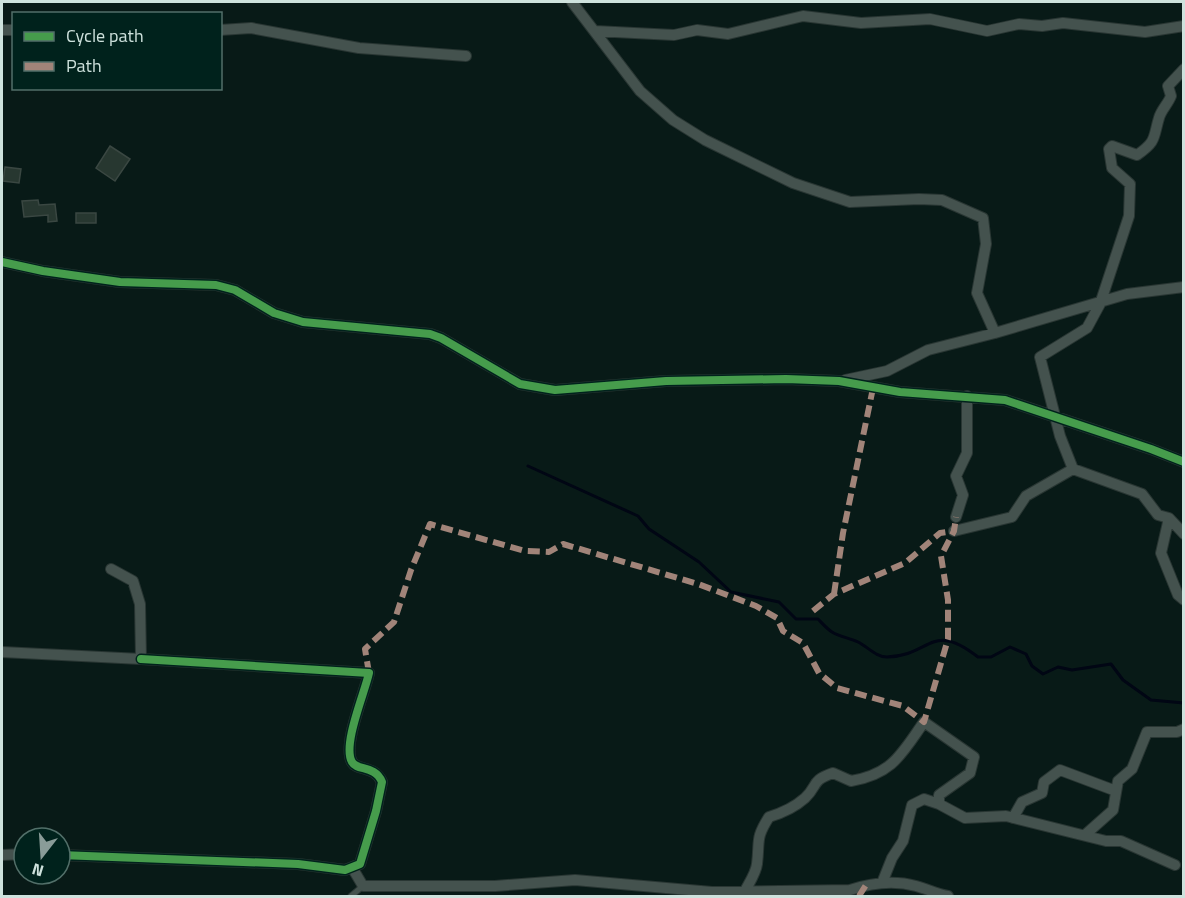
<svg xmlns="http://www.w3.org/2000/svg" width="1185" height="898" font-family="'Titillium Web',sans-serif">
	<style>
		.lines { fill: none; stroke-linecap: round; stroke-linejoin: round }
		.stream { stroke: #010614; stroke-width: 3 }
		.building { fill: #273730; stroke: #3a4742; stroke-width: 1.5 }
		.lane-casing { stroke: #293633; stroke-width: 7 }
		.street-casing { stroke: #293633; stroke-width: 12 }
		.lane { stroke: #44524e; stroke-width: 5 }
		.street { stroke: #44524e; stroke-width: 10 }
		.quiet { stroke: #a18479; stroke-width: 6; stroke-dasharray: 12 6; stroke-linecap: butt }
		.cycleway-casing { stroke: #00221c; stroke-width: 11 }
		.cycleway { stroke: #469c4c; stroke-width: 8 }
	</style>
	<rect width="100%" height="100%" fill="#081a17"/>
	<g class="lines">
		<!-- stream -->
		<path class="stream" d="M528 466 638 516 649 529 699 562 731 592 779 602 796 619H818C822 623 827 629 832 632 840 637 850 638 858 642 868 647 876 657 887 657 931 656 931 620 978 657H991L1010 647 1026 654 1032 666 1043 674 1058 667 1072 670 1111 664 1123 680 1151 700 1184 703"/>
	</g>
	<!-- building -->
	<path class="building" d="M110 146 130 159 115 181 96 168Z
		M5 167 21 169 19 183 3 181Z
		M38 200 39 205 55 204 57 221 48 222V215L24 217 22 201Z
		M76 213H96V223H76Z"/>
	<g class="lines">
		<defs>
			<path id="lane" d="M351 896 363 886"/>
			<path id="street" d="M572 2 640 91 673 120 705 140 793 183 850 202 919 199 942 200 983 218 986 244 977 293 995 333
				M2 30H14
				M220 30 251 28 359 48 466 56
				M595 31 674 35 697 30 728 34 803 16 861 23 930 19 987 31 1019 24 1042 26 1063 23 1145 32 1184 26
				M2 262 43 271 120 282 216 285 235 290 274 313 303 322 430 334 441 338 520 384 555 390 666 381 786 379 839 381 900 392 1005 400 1151 449 1184 462
				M845 380 887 371 928 350 995 333 1127 294 1184 287
				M1073 469 1060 436 1040 357 1087 328 1100 304 1129 216 1130 184 1112 168 1109 149 1112 146 1137 155C1157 141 1153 138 1159 118 1161 110 1168 104 1171 96L1168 86 1184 69
				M956 517 963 495 956 476 967 453V396
				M1169 518 1161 553 1178 595 1184 600
				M954 531 1012 517 1026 496 1073 469 1142 494 1158 515 1169 518 1184 534
				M2 652 141 659 140 604 133 581 111 569
				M939 804 965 818 1006 816 1106 841H1121L1175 865
				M1013 818 1022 802 1042 793 1044 782 1060 770 1116 791
				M1086 834 1113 810 1118 781 1132 769 1147 732H1177L1184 729
				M2 855 24 854
				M60 855 298 864 345 870 360 864 376 811 382 782C375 765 357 771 352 762 342 745 365 692 369 673L141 659
				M353 869 363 886H495L575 880 712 892
				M745 891C749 883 756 873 757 864 760 840 755 839 769 817 782 813 795 807 805 798 819 785 810 781 833 773L851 781C893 774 902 753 924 722L974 757 970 773 939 795V804L924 799 912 805 903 841 892 858 882 883
				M712 896V892L850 890C871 883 894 880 916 886 927 889 937 894 948 896"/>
		</defs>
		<!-- lane casing -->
		<use href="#lane" class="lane-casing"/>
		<!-- street casing -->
		<use href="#street" class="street-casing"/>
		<!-- lane -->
		<use href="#lane" class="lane"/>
		<!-- street -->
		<use href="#street" class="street"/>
		<!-- quiet -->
		<path class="quiet" d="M834 594 843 533 873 388
			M813 611 834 594 905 563 940 533 954 531
			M369 673 365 649 394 622 411 570 430 524 525 551 549 552 563 544 698 584 756 606 777 618 783 631 803 643 819 673 837 688 903 706 924 722 948 639V600L941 556 954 531 956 517
			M859 896 866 885"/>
		<defs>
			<path id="cycleway" d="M2 262 43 271 120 282 216 285 235 290 274 313 303 322 430 334 441 338 520 384 555 390 666 381 786 379 839 381 900 392 1005 400 1151 449 1184 462
				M60 855 298 864 345 870 360 864 376 811 382 782C375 765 357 771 352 762 342 745 365 692 369 673L141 659"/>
		</defs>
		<!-- cycleway casing -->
		<use href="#cycleway" class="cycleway-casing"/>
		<!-- cycleway -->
		<use href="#cycleway" class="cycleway"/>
	</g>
	<!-- border -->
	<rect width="1185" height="898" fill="none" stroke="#cee2dd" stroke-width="6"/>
	<!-- legend -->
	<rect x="12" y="12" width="210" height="78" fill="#00221c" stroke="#526f69" stroke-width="1.5"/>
	<rect x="24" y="32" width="30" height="9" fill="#469c4c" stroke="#526f69" stroke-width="1.5"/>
	<text x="66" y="42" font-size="18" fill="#cee2dd">Cycle path</text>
	<rect x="24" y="62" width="30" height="9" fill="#a18479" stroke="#526f69" stroke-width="1.5"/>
	<text x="66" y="72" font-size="18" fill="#cee2dd">Path</text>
	<!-- north arrow -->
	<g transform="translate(42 856) rotate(197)"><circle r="28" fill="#00221c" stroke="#526f69" stroke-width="1.5"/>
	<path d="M0-4.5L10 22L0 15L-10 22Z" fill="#899c98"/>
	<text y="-9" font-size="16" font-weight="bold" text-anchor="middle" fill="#cee2dd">N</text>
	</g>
</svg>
